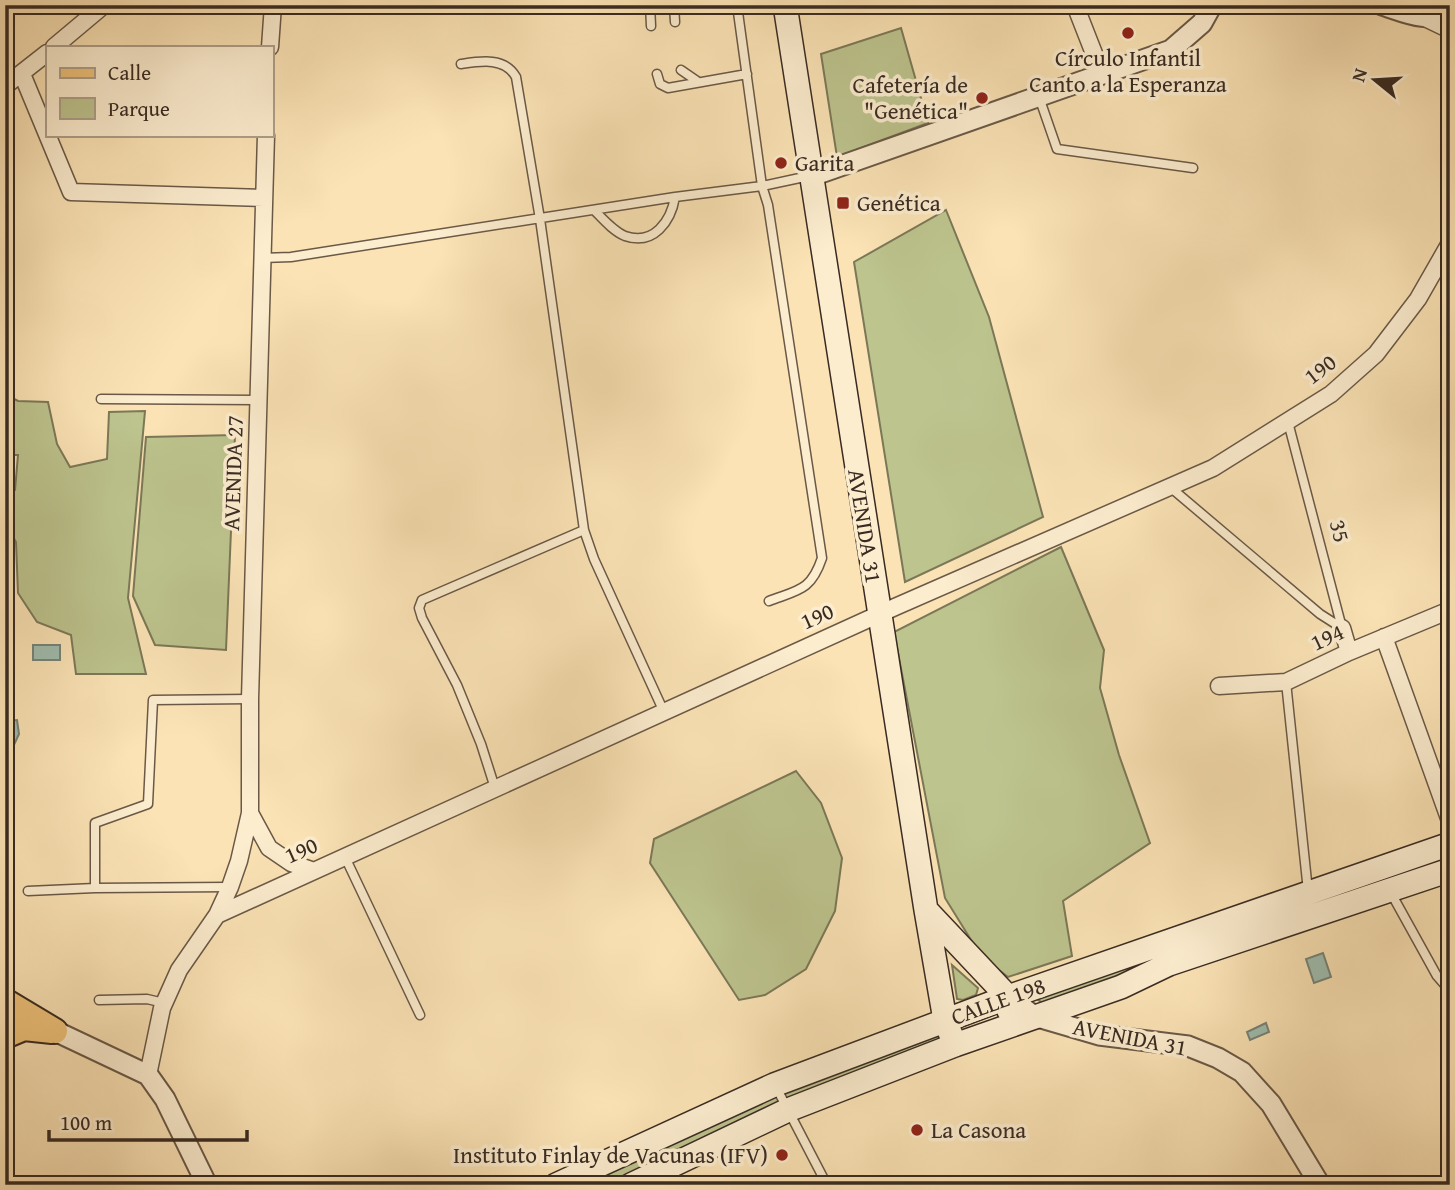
<svg xmlns="http://www.w3.org/2000/svg" width="1455" height="1190" font-family="'Gentium Book Plus',serif">
	<style>
		.green { fill: #bdc48e; stroke: #7b7858; stroke-width: 2 }
		.water { fill: #9fbeb0; stroke: #768377; stroke-width: 2 }
		.lines { fill: none; stroke-linecap: round; stroke-linejoin: round }
		.service-casing { stroke: #6a5947; stroke-width: 11 }
		.minor-casing { stroke: #6a5947; stroke-width: 19 }
		.tertiary-casing { stroke: #6a5947; stroke-width: 23 }
		.secondary-casing { stroke: #392b22; stroke-width: 26 }
		.primary-casing { stroke: #392b22; stroke-width: 28 }
		.service { stroke: #fcedcf; stroke-width: 8 }
		.minor { stroke: #fcedcf; stroke-width: 16 }
		.tertiary { stroke: #fcedcf; stroke-width: 19 }
		.secondary { stroke: #fcedcf; stroke-width: 23 }
		.primary { stroke: #eec27a; stroke-width: 24 }
		.poi-dot { fill: #8f2418; stroke: #fcedcf; stroke-width: 2.5 }
		.labels { text-anchor: middle; stroke-width: 7; stroke-linejoin: round; paint-order: stroke }
		.poi-label { font-size: 23px; fill: #392b22; stroke: #fcedcf; text-anchor: start }
		.street-label { font-size: 23px; fill: #392b22; stroke: #fcedcf }
	</style>
	<rect width="100%" height="100%" fill="#fbe3b5"/>
	<filter id="stains"><feTurbulence type="fractalNoise" baseFrequency=".00286" numOctaves="4"/><feColorMatrix values="0 0 0 0 .2 0 0 0 0 .09 0 0 0 0 .02 0 0 0 .5 -.17"/></filter>
	<radialGradient id="worn" r=".72"><stop offset=".6" stop-color="#630" stop-opacity="0"/><stop offset="1" stop-color="#630" stop-opacity=".3"/></radialGradient>
	<!-- green -->
	<path class="green" d="M901 28 928 123 837 157 821 54Z
		M946 210 989 317 1043 517 905 582 854 262Z
		M5 394 18 401 48 402 57 444 70 467 107 459 109 412 145 411 128 598 146 674H76L71 635 37 622 18 593 16 542 5 523V492L15 490 18 455H5Z
		M235 435 226 650 155 645 133 596 146 437Z
		M1061 547 1104 650 1100 688 1119 755 1150 843 1063 901 1072 956 1008 977 981 956 945 898 894 632Z
		M796 771 821 803 842 858 835 911 806 969 765 995 739 1000 650 863 654 839Z
		M1145 960V965L1045 1005 1037 999Z
		M952 965 978 988 976 995 963 1000 957 999Z
		M936 1033 939 1037 936 1045 784 1103 611 1185H575L780 1091Z"/>
	<!-- water -->
	<path class="water" d="M33 645H60V660H33Z
		M17 720 19 734 13 747 5 741 7 721Z
		M1323 953 1331 977 1314 983 1306 959Z
		M1266 1023 1269 1032 1250 1040 1247 1032Z"/>
	<g class="lines">
		<defs>
			<path id="service" d="M650 5 651 26
				M674 5 675 22
				M737 5 762 186 768 205 822 558C811 591 798 590 769 601
				M461 64C481 61 505 57 516 77L540 219 584 530 594 559 664 712
				M681 70 697 81
				M657 74 660 84 668 88 747 74
				M1039 97 1057 149 1193 168
				M594 210C603 219 613 231 625 236 654 246 671 221 675 197
				M262 258 291 257 675 197 762 186 809 176
				M101 399 259 400
				M1288 422 1342 628
				M1170 487 1320 614 1342 628
				M1286 682 1308 891
				M495 788 481 744 457 685 422 618 419 608 422 600 584 530
				M345 857 420 1015
				M230 887 95 888V823L148 804 153 700 250 699
				M28 891 95 888
				M1391 893 1437 976 1450 991
				M99 1000 147 999 164 1003
				M775 1085 827 1185"/>
			<path id="minor" d="M1075 5 1102 74
				M1425 18 1450 30
				M54 47 104 5
				M270 47 273 5
				M22 74 71 192 263 198
				M5 86 47 53
				M1342 628 1349 652
				M1384 637 1450 821
				M1219 686 1286 682 1349 652 1450 610
				M250 813 269 848 291 863 314 871
				M217 915 895 607 1213 468 1331 394 1376 354 1418 299 1450 243
				M148 1075 162 1008 179 970 217 915 230 887 239 861 250 813V699L266 135"/>
			<path id="tertiary" d="M1382 5C1404 12 1430 25 1450 9
				M812 176 1171 50 1202 23 1212 5
				M1008 997 1034 1016 1099 1035 1188 1046 1218 1058 1242 1072 1271 1104 1320 1185
				M55 1031 148 1075 165 1099 207 1185"/>
			<path id="secondary" d="M785 5 926 910 945 1020 955 1045
				M926 910 1008 997 1009 1011
				M556 1185 774 1085 1008 997 1450 844
				M631 1185 788 1110 955 1045 1121 987 1169 964 1450 870"/>
			<path id="primary" d="M5 1001 55 1031
				M5 1036 24 1028 52 1031"/>
		</defs>
		<!-- service casing -->
		<use href="#service" class="service-casing"/>
		<!-- minor casing -->
		<use href="#minor" class="minor-casing"/>
		<!-- tertiary casing -->
		<use href="#tertiary" class="tertiary-casing"/>
		<!-- secondary casing -->
		<use href="#secondary" class="secondary-casing"/>
		<!-- primary casing -->
		<use href="#primary" class="primary-casing"/>
		<!-- service -->
		<use href="#service" class="service"/>
		<!-- minor -->
		<use href="#minor" class="minor"/>
		<!-- tertiary -->
		<use href="#tertiary" class="tertiary"/>
		<!-- secondary -->
		<use href="#secondary" class="secondary"/>
		<!-- primary -->
		<use href="#primary" class="primary"/>
	</g>
	<!-- markers -->
	<g class="poi-dot">
		<circle cx="1128" cy="33" r="7"/>
		<circle cx="982" cy="98" r="7"/>
		<circle cx="781" cy="163" r="7"/>
		<rect x="836" y="196" width="14" height="14" rx="3.5"/>
		<circle cx="917" cy="1130" r="7"/>
		<circle cx="782" cy="1155" r="7"/>
	</g>
	<g class="labels">
		<!-- poi labels -->
		<g class="poi-label">
			<text x="1128" y="66" text-anchor="middle">Círculo Infantil<tspan x="1128" dy="26">Canto a la Esperanza</tspan></text>
			<text x="968" y="93" text-anchor="end">Cafetería de<tspan x="968" dy="26">"Genética"</tspan></text>
			<text x="795" y="171">Garita</text>
			<text x="857" y="211">Genética</text>
			<text x="931" y="1138">La Casona</text>
			<text x="768" y="1163" text-anchor="end">Instituto Finlay de Vacunas (IFV)</text>
		</g>
		<!-- street labels -->
		<g class="street-label">
			<text transform="translate(1320 369) rotate(-38)" y="8">190</text>
			<text transform="translate(233 473) rotate(-88)" y="8">AVENIDA 27</text>
			<text transform="translate(865 526) rotate(81)" y="8">AVENIDA 31</text>
			<text transform="translate(1340 531) rotate(75)" y="8">35</text>
			<text transform="translate(817 616) rotate(-24)" y="8">190</text>
			<text transform="translate(1327 637) rotate(-25)" y="8">194</text>
			<text transform="translate(301 850) rotate(-24)" y="8">190</text>
			<text transform="translate(998 1001) rotate(-20)" y="8">CALLE 198</text>
			<text transform="translate(1130 1037) rotate(11)" y="8">AVENIDA 31</text>
		</g>
	</g>
	<!-- margin -->
	<rect width="1455" height="1190" fill="none" stroke="#fbe3b5" stroke-width="28"/>
	<rect x="7" y="7" width="1441" height="1176" fill="none" stroke="#392b22" stroke-width="3.5"/>
	<rect x="14" y="14" width="1427" height="1162" fill="none" stroke="#392b22" stroke-width="2"/>
	<!-- legend -->
	<rect x="46" y="46" width="228" height="91" fill="#fcedcf" stroke="#ae9f8a" stroke-width="2"/>
	<rect x="60" y="68" width="35" height="10" fill="#eec27a" stroke="#ae9f8a" stroke-width="2"/>
	<text x="108" y="80" font-size="21" fill="#392b22">Calle</text>
	<rect x="60" y="98" width="35" height="21" fill="#bdc48e" stroke="#ae9f8a" stroke-width="2"/>
	<text x="108" y="116" font-size="21" fill="#392b22">Parque</text>
	<!-- north arrow -->
	<g transform="translate(1375 80) rotate(288)" stroke="#fcedcf" stroke-width="5" paint-order="stroke">
	<path d="M0-5L12 26L0 18L-12 26Z" fill="#392b22"/>
	<text y="-10" font-size="19" font-weight="bold" text-anchor="middle" fill="#392b22">N</text>
	</g>
	<!-- scale -->
	<path d="M49 1130v10h198v-10" fill="none" stroke="#392b22" stroke-width="3.5"/>
	<text x="60" y="1130" font-size="21" fill="#392b22" stroke="#fcedcf" stroke-width="5" paint-order="stroke">100 m</text>
	<rect width="100%" height="100%" filter="url(#stains)"/>
	<rect width="100%" height="100%" fill="url(#worn)"/>
</svg>
